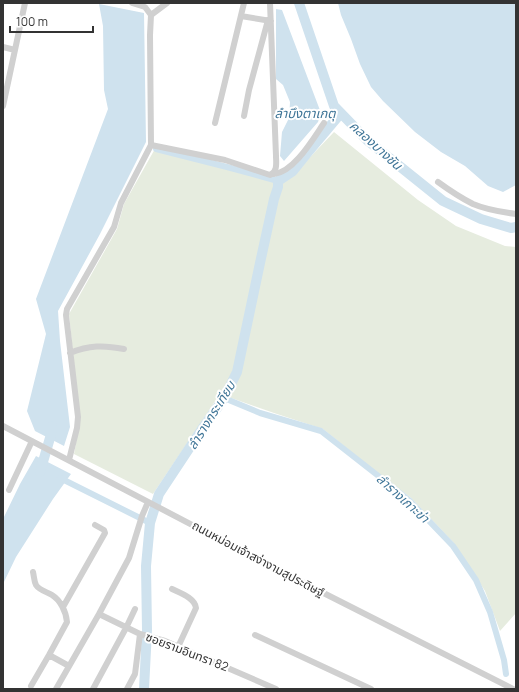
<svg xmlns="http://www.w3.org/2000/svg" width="519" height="692" font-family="Manrope,'Noto Sans Thai',sans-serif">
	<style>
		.green { fill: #e6ecdf }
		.water { fill: #cfe2ee }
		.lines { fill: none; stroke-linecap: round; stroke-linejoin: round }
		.canal { stroke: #cfe2ee; stroke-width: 6 }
		.river { stroke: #cfe2ee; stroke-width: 10 }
		.minor { stroke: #d0d0d0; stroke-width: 6 }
		.labels { text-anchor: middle; stroke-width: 4; stroke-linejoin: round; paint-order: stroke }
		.street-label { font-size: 12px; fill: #333; stroke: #fff }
		.water-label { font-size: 13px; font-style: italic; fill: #3f7597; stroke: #fff }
	</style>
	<rect width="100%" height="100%" fill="#fff"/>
	<!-- green -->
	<path class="green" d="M334 132 418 200 456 226 505 246 516 247V613L500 631 485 591 453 542 410 497 380 475 323 429 274 413 220 394 153 494 74 454 80 421 69 314 117 229 124 204 156 147 236 167 275 180 293 175Z"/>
	<!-- water -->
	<path class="water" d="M338 3H516V185L503 192 488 186 465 166 441 152 415 132 383 101 371 87 360 64 351 39 341 15Z
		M99 4 144 13 146 142 100 234 58 311 60 341 70 427 64 446 35 431 27 411 46 334 36 299 108 109 104 90 103 26Z
		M276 9 282 10 321 113 318 122 284 161 280 156 282 132 289 118 290 102 283 85 276 79Z
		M36 456 71 474 53 499 16 557 3 584V519L20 484Z"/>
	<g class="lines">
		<!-- canal -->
		<path class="canal" d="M156 149 227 167 278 181
			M224 398 260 413 321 431 409 500 453 546 476 580 490 612 504 660 506 674
			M60 478 150 523"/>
		<!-- river -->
		<path class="river" d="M299 3 334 106 367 140 443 201 481 219 511 228 516 227
			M40 472 52 431V426
			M144 689 147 630 146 566 150 523 159 494 202 429 224 398 237 372 260 263 274 199 278 187V181L293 171 309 151 341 113"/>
		<!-- minor -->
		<path class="minor" d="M151 15 167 3
			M241 16 271 21
			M3 47 15 50
			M3 106 25 3
			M244 116 249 90 268 20
			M215 123 244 3
			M151 145 225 160 270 175C278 172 276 162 276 156L270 3
			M274 174C294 172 313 139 324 123
			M438 182C449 190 461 198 473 204 487 210 501 212 516 214
			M70 353C89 345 104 345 124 349
			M3 426 284 573 513 689
			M69 460 77 428 78 417 66 315 67 309 114 227 121 203 151 145 150 35 151 15 145 7 132 3
			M9 490 32 441
			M172 589C180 593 195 598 196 608L178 647
			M63 607 105 533 104 530 95 525
			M99 614 140 634 165 641 276 689
			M255 635 371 689
			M49 655 69 666
			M31 686 49 655 67 622C66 611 60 600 52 595 47 592 39 590 36 585 34 581 34 576 33 572
			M56 689 99 614 129 558 142 516 148 502
			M93 689 126 628 135 609
			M127 689 135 674 140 634"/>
	</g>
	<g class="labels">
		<!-- street labels -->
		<g class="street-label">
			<text transform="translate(258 559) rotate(28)" y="4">ถนนหม่อมเจ้าสง่างามสุประดิษฐ์</text>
			<text transform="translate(187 652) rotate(21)" y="4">ซอยรามอินทรา 82</text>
		</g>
		<!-- water labels -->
		<g class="water-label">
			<text x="305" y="118">ลำบึงตาเกตุ</text>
			<text transform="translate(376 145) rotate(42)" y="5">คลองบางชัน</text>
			<text transform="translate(211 415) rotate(-58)" y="5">ลำรางกระเทียม</text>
			<text transform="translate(403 498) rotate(42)" y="5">ลำรางเกาะข่า</text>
		</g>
	</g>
	<!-- border -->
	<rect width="519" height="692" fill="none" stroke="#333333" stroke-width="8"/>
	<!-- scale -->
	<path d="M10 26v6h83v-6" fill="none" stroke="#333333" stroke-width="2"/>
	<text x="16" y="26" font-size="12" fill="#333333" stroke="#ffffff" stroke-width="3" paint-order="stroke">100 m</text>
</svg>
